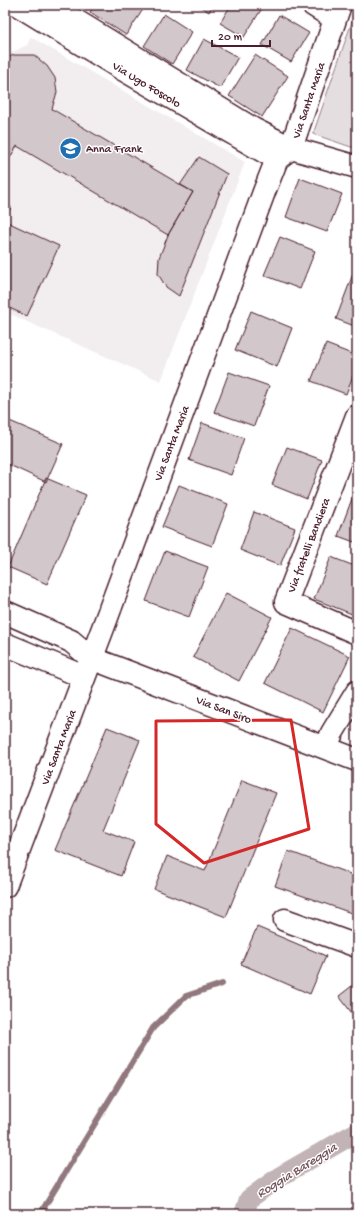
<svg xmlns="http://www.w3.org/2000/svg" width="362" height="1219" font-family="'Gochi Hand',sans-serif">
	<style>
		.built { fill: #f2eeef }
		.green { fill: #e5dee0; stroke: #987e86 }
		.lines { fill: none; stroke-linecap: round; stroke-linejoin: round }
		.stream { stroke: #91787e; stroke-width: 6 }
		.canal { stroke: #c1b3b6; stroke-width: 20 }
		.building { fill: #d2c7cb; stroke: #4a1f2b }
		.street-casing { stroke: #4a1f2b; stroke-width: 25 }
		.street { stroke: #fff; stroke-width: 22 }
		.marked { fill: none; stroke: #d62828; stroke-width: 3; stroke-linejoin: round }
		.labels { text-anchor: middle; stroke-width: 3; stroke-linejoin: round; paint-order: stroke }
		.street-label { font-size: 12px; fill: #4a1f2b; stroke: #fff }
		.poi-label { font-size: 12px; fill: #4a1f2b; stroke: #fff; text-anchor: start }
		.water-label { font-size: 13px; font-style: italic; fill: #74535c; stroke: #fff }
	</style>
	<rect width="100%" height="100%" fill="#fff"/>
	<filter id="ink" filterUnits="userSpaceOnUse"><feTurbulence type="fractalNoise" baseFrequency=".025" numOctaves="2"/><feDisplacementMap in="SourceGraphic" scale="8" xChannelSelector="R" yChannelSelector="G"/><feConvolveMatrix kernelMatrix="1 2 1 2 8 2 1 2 1" color-interpolation-filters="sRGB"/></filter>
	<g filter="url(#ink)">
		<!-- built -->
		<path class="built" d="M31 37 245 162 161 381 5 312V56L27 45Z"/>
		<!-- green -->
		<path class="green" d="M357 7V149L313 134Z"/>
		<g class="lines">
			<!-- stream -->
			<path class="stream" d="M40 1214 153 1028 186 996 222 984"/>
			<!-- canal -->
			<path class="canal" d="M244 1214 249 1199 279 1177 357 1132"/>
		</g>
		<!-- building -->
		<path class="building" d="M95 5H146L126 35 90 12Z
			M198 5H213L209 12Z
			M231 5H264L244 37 220 23Z
			M164 14 192 32 172 64 144 46Z
			M279 15 309 33 291 62 262 45Z
			M204 39 238 57 220 88 187 70Z
			M13 55H34L47 66 55 78 57 92 52 109 193 192 168 235 17 146 5 166V60Z
			M255 55 288 76 262 117 229 96Z
			M199 157 227 174 179 296 166 287 158 274 159 258 168 235 193 192 180 185Z
			M300 178 342 194 327 232 286 217Z
			M5 204 11 207 5 218Z
			M5 221 59 246 27 316 5 306Z
			M280 237 315 251 300 289 264 275Z
			M353 274 357 276V327L336 319Z
			M251 311 292 328 277 367 235 350Z
			M326 344 357 356V365L346 394 311 381Z
			M229 372 269 386 254 426 214 412Z
			M5 419 63 444 46 482 5 463Z
			M202 423 244 438 231 475 189 460Z
			M287 447 322 460 307 499 272 485Z
			M46 478 86 495 47 584 8 567Z
			M179 485 228 504 212 546 162 527Z
			M356 488 357 489V543L338 536Z
			M254 512 295 528 280 566 240 550Z
			M165 551 208 567 189 617 146 601Z
			M331 557 357 567V616L314 599Z
			M226 593 272 617 239 681 193 657Z
			M292 628 350 656 323 712 265 683Z
			M107 727 140 740 103 830 134 842 121 876 55 850Z
			M242 780 276 793 226 917 154 889 167 856 205 871Z
			M288 851 353 875 357 872V915L275 886Z
			M257 927 326 956 310 994 241 964Z
			M357 982V1020L339 996Z"/>
		<g class="lines">
			<defs>
				<path id="street" d="M18 5 124 70 277 159
					M50 5 253 129 291 148 357 167
					M313 5 335 19
					M357 416 286 602 357 633
					M5 612 71 641 91 658 357 760
					M5 644 84 677
					M326 748 332 733 357 692
					M5 886 103 628 264 192 277 159 291 148 340 5
					M285 920 357 946"/>
			</defs>
			<!-- street casing -->
			<use href="#street" class="street-casing"/>
			<!-- street -->
			<use href="#street" class="street"/>
		</g>
	</g>
	<!-- marked area -->
	<path class="marked" d="M291 720 309 829 204 863 156 824V721Z"/>
	<!-- icons -->
	<defs>
		<symbol id="school-disc" viewBox="-11 -11 22 22"><circle r="9.5" fill="#1f6fb2" stroke="#fff"/><path d="M0-5L7-2L0 1L-7-2ZM-4 1L0 2.5L4 1V4Q0 6-4 4Z" fill="#fff"/></symbol>
	</defs>
	<g fill-rule="evenodd">
		<use href="#school-disc" x="58" y="136" width="25" height="25"/>
	</g>
	<g class="labels">
		<!-- street labels -->
		<g class="street-label">
			<text transform="translate(147 84) rotate(31)" y="4">Via Ugo Foscolo</text>
			<text transform="translate(308 100) rotate(-71)" y="4">Via Santa Maria</text>
			<text transform="translate(171 443) rotate(-69)" y="4">Via Santa Maria</text>
			<text transform="translate(308 545) rotate(-69)" y="4">Via fratelli Bandiera</text>
			<text transform="translate(224 709) rotate(21)" y="4">Via San Siro</text>
			<text transform="translate(58 747) rotate(-69)" y="4">Via Santa Maria</text>
		</g>
		<!-- poi labels -->
		<g class="poi-label">
			<text x="86" y="152">Anna Frank</text>
		</g>
		<!-- water labels -->
		<g class="water-label">
			<text transform="translate(296 1169) rotate(-32)" y="5">Roggia Bareggia</text>
		</g>
	</g>
	<!-- margin -->
	<rect width="362" height="1219" fill="none" stroke="#fff" stroke-width="20"/>
	<rect x="10" y="10" width="342" height="1199" fill="none" stroke="#4a1f2b" stroke-width="1.5" filter="url(#ink)"/>
	<!-- scale -->
	<path d="M212 40v6h58v-6" fill="none" stroke="#4a1f2b" stroke-width="2"/>
	<text x="218" y="40" font-size="12" fill="#4a1f2b" stroke="#ffffff" stroke-width="3" paint-order="stroke">20 m</text>
</svg>
